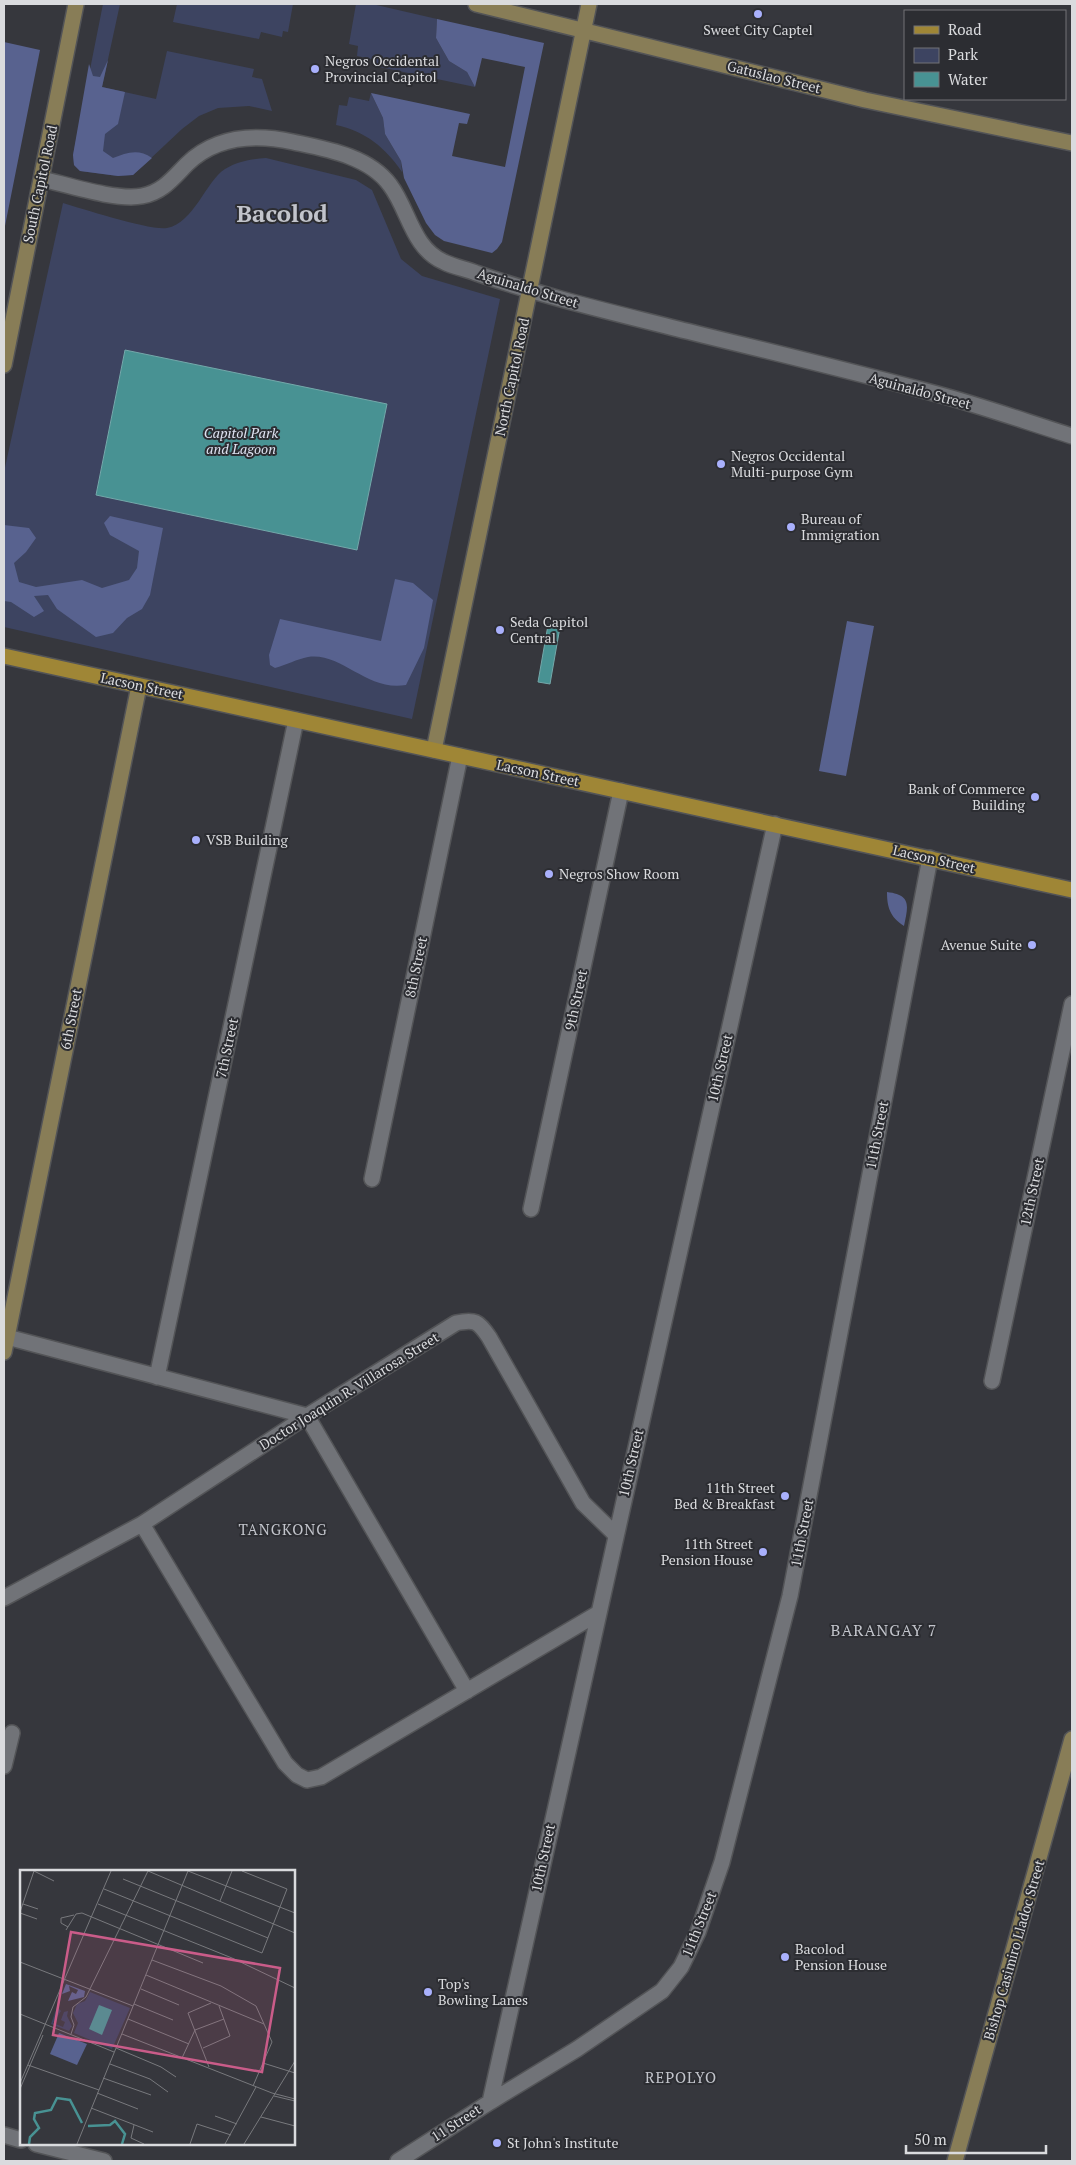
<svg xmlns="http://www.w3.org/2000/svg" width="1076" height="2165" font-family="'PT Serif',serif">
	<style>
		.green { fill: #3d4461 }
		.forest { fill: #58628f }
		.water { fill: #489293; stroke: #74a8aa }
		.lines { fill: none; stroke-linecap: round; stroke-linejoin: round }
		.street-casing { stroke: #535457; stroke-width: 18 }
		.secondary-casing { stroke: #535457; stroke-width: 18 }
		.primary-casing { stroke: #535457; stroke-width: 18 }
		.street { stroke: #717378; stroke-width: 15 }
		.secondary { stroke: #887d57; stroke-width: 15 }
		.primary { stroke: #9f8636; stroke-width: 15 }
		.poi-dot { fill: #a9b0fc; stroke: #2c2d32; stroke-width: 2 }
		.labels { text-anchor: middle; stroke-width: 4; stroke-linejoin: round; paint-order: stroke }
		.poi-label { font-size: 14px; fill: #dadbde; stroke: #2c2d32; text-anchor: start }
		.street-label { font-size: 14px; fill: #dadbde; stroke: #2c2d32 }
		.park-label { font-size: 14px; font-style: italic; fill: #dfe3f2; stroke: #2c2d32 }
		.neighbourhood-label { font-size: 15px; letter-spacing: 1px; fill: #c2c4cb; stroke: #2c2d32 }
		.quarter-label { font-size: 16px; letter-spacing: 1px; fill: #c2c4cb; stroke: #2c2d32 }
		.town-label { font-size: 24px; font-weight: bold; fill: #c2c4cb; stroke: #2c2d32 }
		.inset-river { fill: none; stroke: #489293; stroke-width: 2.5 }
		.inset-road { fill: none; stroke: #78797d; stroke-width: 1 }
		.view { fill: #ca5c89; fill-opacity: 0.15; stroke: #ca5c89; stroke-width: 2.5 }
		.inset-edge { fill: none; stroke: #dadbde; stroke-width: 2.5 }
	</style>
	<rect width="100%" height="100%" fill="#36373d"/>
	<!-- green -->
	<path class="green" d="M103 4H120L102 87 156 99 167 51 254 69 252 77 262 79 272 111 249 106 218 108 199 116 182 129 133 175 118 176 80 171 74 165 73 155Z
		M177 4H293L288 32 283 31 282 37 261 32 259 39 173 22Z
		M356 4H372L437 19 436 38 449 61 467 72 475 87 375 66 376 60 357 56 358 46 349 44Z
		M371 93 383 118 385 134 401 161 402 172C386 148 365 131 336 125L339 105 347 106 349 97 369 101Z
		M266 158 356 180 372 190 401 259 422 276 500 299 412 719 4 627V472L63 203C83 209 151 231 167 228 194 223 206 181 225 169 238 161 251 159 266 158Z"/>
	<!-- forest -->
	<path class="forest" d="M437 19 544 43 502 242 497 249 492 253 444 241 435 235 426 223 404 178 401 161 385 134 383 118 371 93 470 114 467 124 459 123 452 156 505 167 525 67 482 58 475 87 467 72 449 61 436 38Z
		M4 42 40 50 4 231Z
		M108 60 102 87 125 92 118 124 105 134 103 151 113 158C126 153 138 148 152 158L133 175 118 176 80 171 74 165 73 155 89 64 93 76 100 77Z
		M110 516 163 528 150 595 142 609 127 618 113 633 96 637 57 609 48 595 34 596 44 611 34 617 11 602 4 601V574L5 573 4 525 29 528 36 538 26 552 14 563 19 582 36 587 82 580 102 588 129 580 137 568 139 551 110 535 104 523Z
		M395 579 413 583 433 600 424 648 406 685C367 692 342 652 308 657 297 659 286 665 275 668L270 665 269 655 280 619 381 641Z
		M847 621 874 626 846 776 819 771Z
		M887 892C912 895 908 906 904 926 890 917 887 907 887 892Z"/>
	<!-- water -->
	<path class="water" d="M125 350 387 404 357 550 96 495Z
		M548 625 560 627 550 684 538 682Z"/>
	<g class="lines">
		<defs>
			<path id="street" d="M42 179C68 185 117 201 142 196 163 192 173 178 187 164 216 136 256 134 293 142 326 149 369 156 390 185 409 210 412 248 444 262 454 267 466 269 476 273 542 296 611 312 678 329 764 350 851 371 937 394 982 406 1027 422 1072 436
				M372 1179 460 756
				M531 1209 621 791
				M7 1337 307 1416 467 1691
				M157 1377 296 720
				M992 1381 1072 1004
				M142 1524 285 1763 297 1775 307 1780 321 1777 597 1614
				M4 1598 142 1524 307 1416 456 1323C475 1319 478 1321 489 1337L583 1503 615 1534
				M4 1766 12 1733
				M490 2102 775 824
				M4 2135 21 2140
				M36 2144 104 2161
				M398 2161 490 2102 577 2049 662 1991 681 1967 698 1932 722 1862 790 1596 930 858"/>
			<path id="secondary" d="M476 4 865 100 1072 143
				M4 365 76 4
				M434 750 589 4
				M4 1352 139 686
				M955 2161 1072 1739"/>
			<path id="primary" d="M4 656 1072 890"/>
		</defs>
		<!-- street casing -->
		<use href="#street" class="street-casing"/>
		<!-- secondary casing -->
		<use href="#secondary" class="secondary-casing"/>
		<!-- primary casing -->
		<use href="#primary" class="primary-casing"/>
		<!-- street -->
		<use href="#street" class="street"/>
		<!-- secondary -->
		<use href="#secondary" class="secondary"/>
		<!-- primary -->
		<use href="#primary" class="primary"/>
	</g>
	<!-- markers -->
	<g class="poi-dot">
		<circle cx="758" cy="14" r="5"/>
		<circle cx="315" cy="69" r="5"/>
		<circle cx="721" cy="464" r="5"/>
		<circle cx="791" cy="527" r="5"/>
		<circle cx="500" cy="630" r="5"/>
		<circle cx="1035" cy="797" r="5"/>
		<circle cx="196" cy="840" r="5"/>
		<circle cx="549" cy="874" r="5"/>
		<circle cx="1032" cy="945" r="5"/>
		<circle cx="785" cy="1496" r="5"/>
		<circle cx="763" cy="1552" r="5"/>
		<circle cx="785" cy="1957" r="5"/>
		<circle cx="428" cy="1992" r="5"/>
		<circle cx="497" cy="2143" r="5"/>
	</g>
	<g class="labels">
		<!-- poi labels -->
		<g class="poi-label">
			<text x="758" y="35" text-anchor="middle">Sweet City Captel</text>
			<text x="325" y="66">Negros Occidental<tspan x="325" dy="16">Provincial Capitol</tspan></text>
			<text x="731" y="461">Negros Occidental<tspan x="731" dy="16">Multi-purpose Gym</tspan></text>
			<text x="801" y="524">Bureau of<tspan x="801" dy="16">Immigration</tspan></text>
			<text x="510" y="627">Seda Capitol<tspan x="510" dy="16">Central</tspan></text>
			<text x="1025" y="794" text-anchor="end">Bank of Commerce<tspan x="1025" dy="16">Building</tspan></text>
			<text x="206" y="845">VSB Building</text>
			<text x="559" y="879">Negros Show Room</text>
			<text x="1022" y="950" text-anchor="end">Avenue Suite</text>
			<text x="775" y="1493" text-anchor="end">11th Street<tspan x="775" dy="16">Bed &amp; Breakfast</tspan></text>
			<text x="753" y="1549" text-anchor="end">11th Street<tspan x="753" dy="16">Pension House</tspan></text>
			<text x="795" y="1954">Bacolod<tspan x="795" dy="16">Pension House</tspan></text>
			<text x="438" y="1989">Top's<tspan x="438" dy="16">Bowling Lanes</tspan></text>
			<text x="507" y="2148">St John's Institute</text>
		</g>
		<!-- street labels -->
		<g class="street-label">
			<text transform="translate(774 77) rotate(14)" y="5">Gatuslao Street</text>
			<text transform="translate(40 184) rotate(-78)" y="5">South Capitol Road</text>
			<text transform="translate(528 288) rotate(17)" y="5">Aguinaldo Street</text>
			<text transform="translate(512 377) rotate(-78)" y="5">North Capitol Road</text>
			<text transform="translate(920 391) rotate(15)" y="5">Aguinaldo Street</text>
			<text transform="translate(142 686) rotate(12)" y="5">Lacson Street</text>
			<text transform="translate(538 773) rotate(12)" y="5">Lacson Street</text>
			<text transform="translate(934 859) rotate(13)" y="5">Lacson Street</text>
			<text transform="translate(416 967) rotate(-78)" y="5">8th Street</text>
			<text transform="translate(576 1000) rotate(-78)" y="5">9th Street</text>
			<text transform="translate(71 1019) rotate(-79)" y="5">6th Street</text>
			<text transform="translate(227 1048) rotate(-78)" y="5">7th Street</text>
			<text transform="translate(720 1068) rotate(-77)" y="5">10th Street</text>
			<text transform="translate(877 1135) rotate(-79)" y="5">11th Street</text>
			<text transform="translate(1032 1192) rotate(-78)" y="5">12th Street</text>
			<text transform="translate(349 1391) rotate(-32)" y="5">Doctor Joaquin R. Villarosa Street</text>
			<text transform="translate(631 1463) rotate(-77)" y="5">10th Street</text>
			<text transform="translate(802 1533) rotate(-79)" y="5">11th Street</text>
			<text transform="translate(543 1858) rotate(-78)" y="5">10th Street</text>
			<text transform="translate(699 1924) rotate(-68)" y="5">11th Street</text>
			<text transform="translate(1014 1950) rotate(-74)" y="5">Bishop Casimiro Lladoc Street</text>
			<text transform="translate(456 2123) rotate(-33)" y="5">11 Street</text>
		</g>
		<!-- park labels -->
		<g class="park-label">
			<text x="241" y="438">Capitol Park<tspan x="241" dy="16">and Lagoon</tspan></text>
		</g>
		<!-- neighbourhood labels -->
		<g class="neighbourhood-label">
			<text x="283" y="1535">TANGKONG</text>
			<text x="681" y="2083">REPOLYO</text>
		</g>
		<!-- quarter labels -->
		<g class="quarter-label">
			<text x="884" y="1636">BARANGAY 7</text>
		</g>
		<!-- town labels -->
		<g class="town-label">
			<text x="282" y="222">Bacolod</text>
		</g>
	</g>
	<!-- overview -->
	<g transform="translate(20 1870)">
		<rect width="275" height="275" fill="#36373d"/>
		<path d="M70 122 110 138 92 179 54 163 58 153 53 143 57 134 65 131ZM37 137 41 141 33 153 43 157 45 152 41 150 44 142 48 141 47 146 52 156 49 161 31 154Z" fill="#3d4461"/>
		<path d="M46 114 65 121 64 127 48 131 52 122 56 124 58 120 49 116 50 121 42 124ZM39 163 67 174 57 195 30 184Z" fill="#58628f"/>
		<path d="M79 135 92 140 82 165 69 159Z" fill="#489293"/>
		<path class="inset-river" d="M68 256 90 255 95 251 105 264 102 274M9 274 10 267 19 258 14 249 15 243 31 240 37 228 50 230 62 253"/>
		<path class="inset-road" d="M14 1 34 11M168 1 275 43M103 9 248 68M84 19 242 83 267 19 222 1M200 31 212 1M3 34 18 39M78 34 212 88 275 118M0 42 14 1M0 43 17 49M48 57 41 53V48L54 45M46 60 56 44 62 43 183 93M132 90 201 116 236 136 252 172 233 216M0 92 113 136M126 105 244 154M121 119 159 135M114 134 153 150M0 144 94 182M108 149 169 174M51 164 54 155 51 147 53 137 66 127 128 1 275 63M102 164 252 223 275 229M96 178 141 197 156 207M183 178 210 166 199 136M162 188 175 160 204 149M243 193 275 203M90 194 130 209 148 222M8 195 79 220M189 197 168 143 191 133M83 208 131 225M0 213 91 1M0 219 23 165M77 223 118 239M254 226 275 231M71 238 133 262M195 246 217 254M241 247 275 256M114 255 111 268 124 274M57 274 168 1M170 274 177 254 211 265M205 274 236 217M224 274 275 191"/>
		<path class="view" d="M51 62 260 98 242 202 33 165Z"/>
		<rect width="275" height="275" class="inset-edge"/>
	</g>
	<!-- border -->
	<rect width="1076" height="2165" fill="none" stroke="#dadbde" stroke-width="10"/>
	<!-- legend -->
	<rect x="904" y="10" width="162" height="90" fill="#2c2d32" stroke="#727377"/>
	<rect x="914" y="26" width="25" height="8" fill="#9f8636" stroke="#727377"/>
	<text x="948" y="35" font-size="15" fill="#dadbde">Road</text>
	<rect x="914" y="48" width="25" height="15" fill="#3d4461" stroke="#727377"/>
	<text x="948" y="60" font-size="15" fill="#dadbde">Park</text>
	<rect x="914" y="72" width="25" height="15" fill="#489293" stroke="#727377"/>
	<text x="948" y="85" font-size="15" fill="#dadbde">Water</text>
	<!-- scale -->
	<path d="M906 2145v8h140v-8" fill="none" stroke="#dadbde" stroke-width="2.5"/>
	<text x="914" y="2145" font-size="15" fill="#dadbde" stroke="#2c2d32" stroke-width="4" paint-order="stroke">50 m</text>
</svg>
